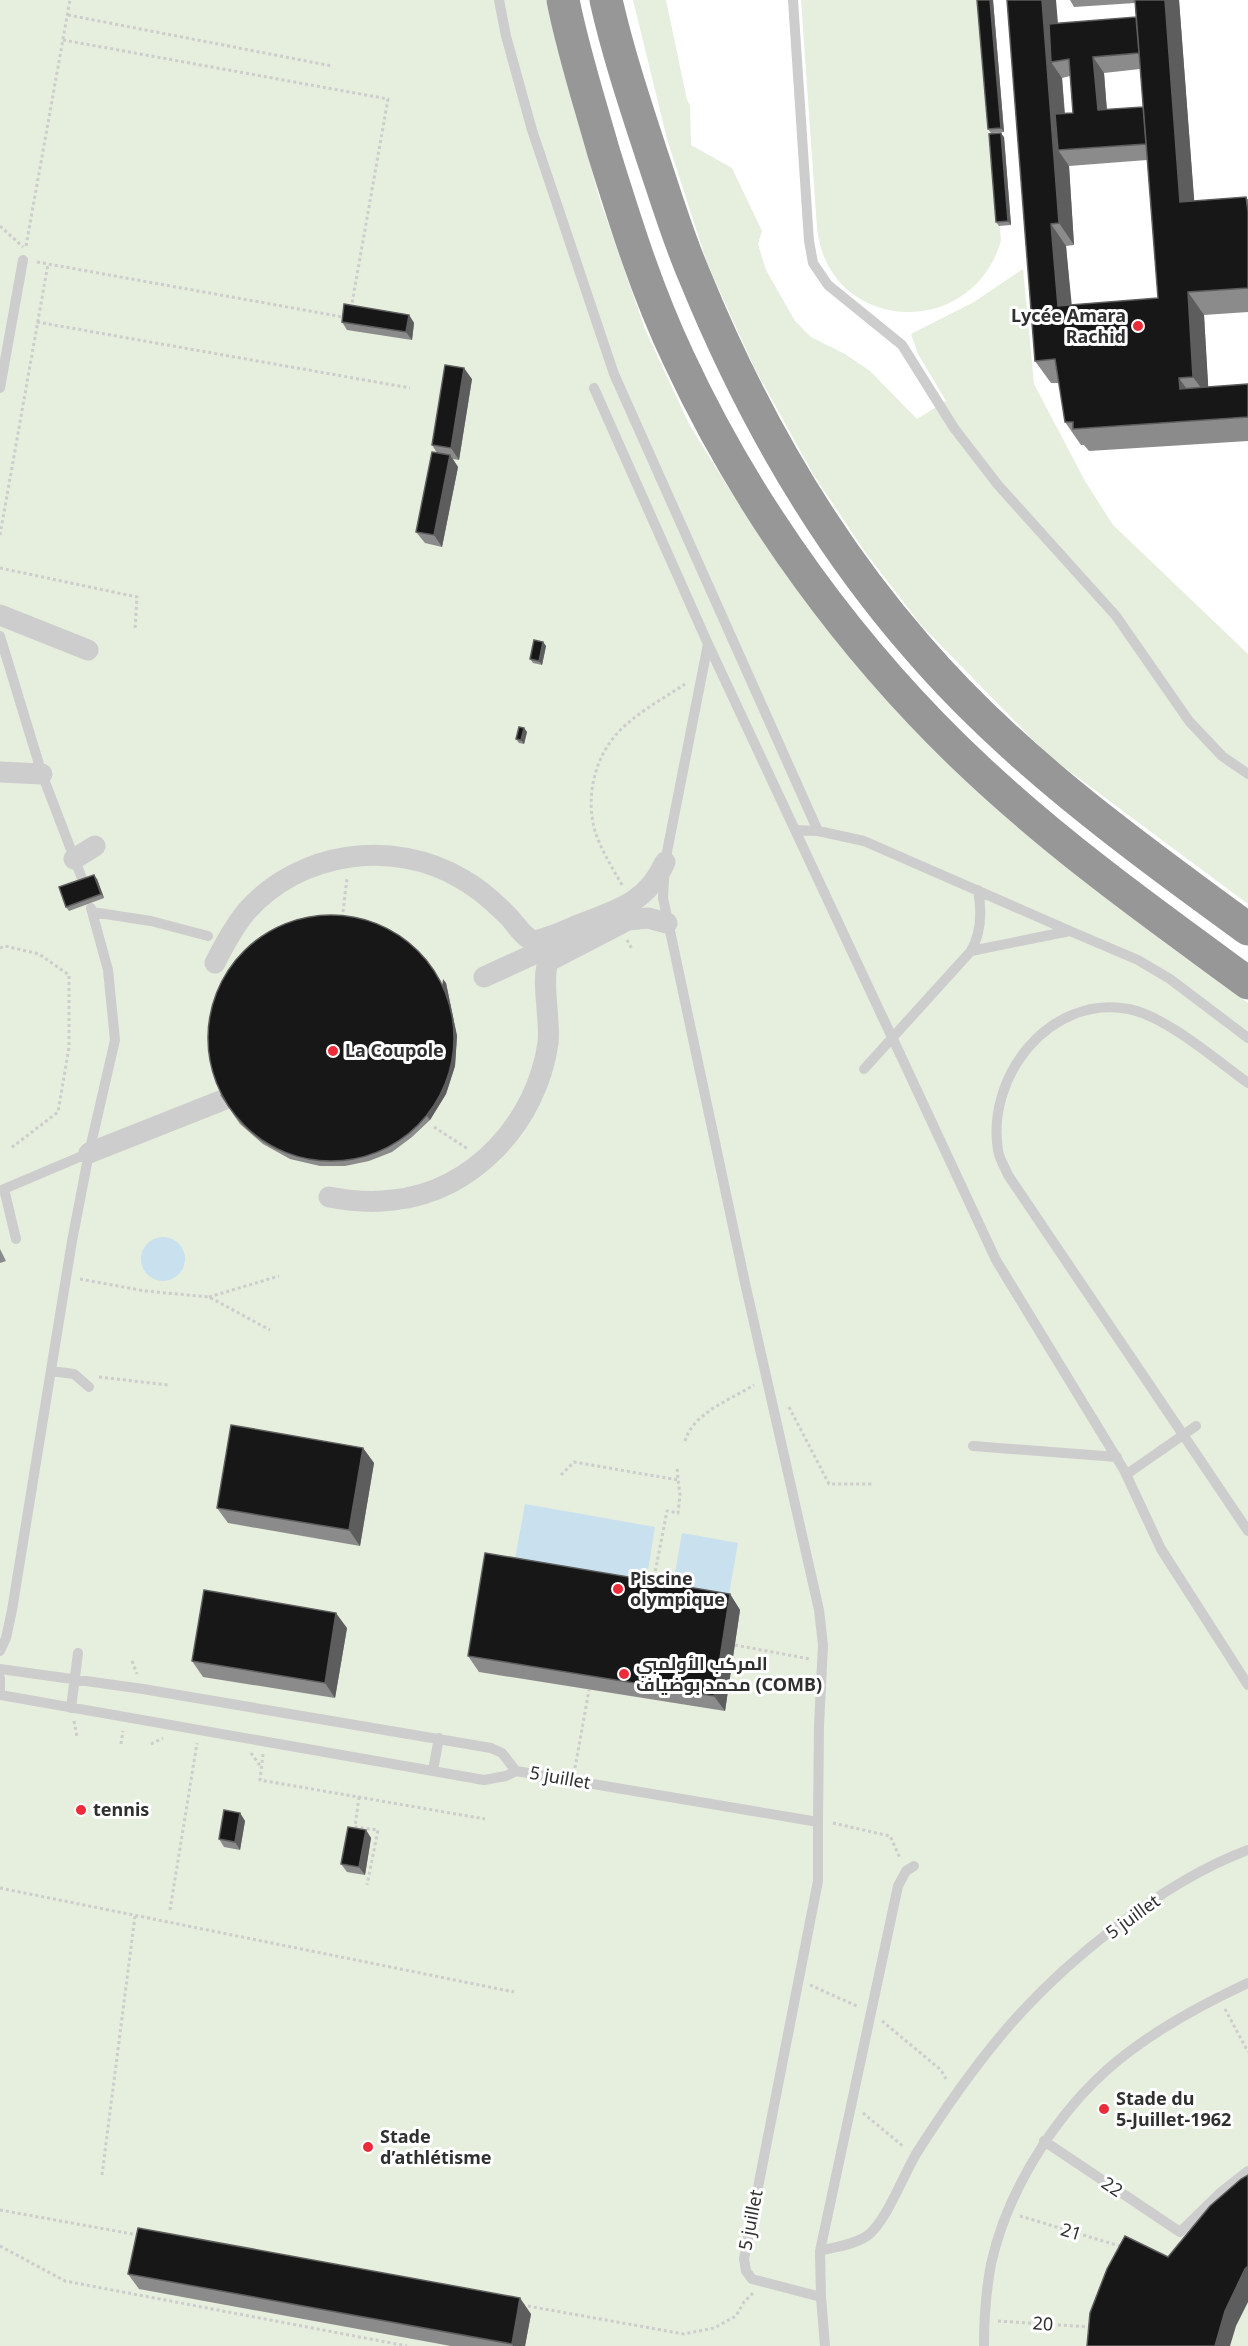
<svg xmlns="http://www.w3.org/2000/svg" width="1248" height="2346" font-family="'Noto Sans',Cairo,sans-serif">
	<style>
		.green { fill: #e6eede }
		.water { fill: #c9e0ee }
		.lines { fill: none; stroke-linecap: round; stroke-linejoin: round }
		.path { stroke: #cdcdcd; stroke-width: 3; stroke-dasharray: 3 3; stroke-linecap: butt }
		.lane { stroke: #cdcdcd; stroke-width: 10 }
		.street { stroke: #cdcdcd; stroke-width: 21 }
		.highway { stroke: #979797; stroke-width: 33 }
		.lane-bridge { stroke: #cdcdcd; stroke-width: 10 }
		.wall { fill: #8b8b8b; fill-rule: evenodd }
		.shaded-wall { fill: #5d5d5d }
		.building { fill: #171717; stroke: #5d5d5d; stroke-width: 1.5 }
		.poi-dot { fill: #ee2b39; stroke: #fff; stroke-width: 2 }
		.labels { text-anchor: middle; stroke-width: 6; stroke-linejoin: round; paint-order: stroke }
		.poi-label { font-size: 18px; font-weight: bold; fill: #303030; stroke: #fff; text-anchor: start }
		.street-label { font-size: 18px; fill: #303030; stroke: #fff }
	</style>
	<rect width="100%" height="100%" fill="#fff"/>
	<!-- green -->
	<path class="green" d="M0 0H546L599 197 645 329 689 424 726 484 772 549 1056 857 1165 943 1248 1003V2346H0Z
		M633 0H666L687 100 690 105 691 145 732 168 762 231 758 244 766 270 795 321 811 337 845 354 870 371 917 419 946 401 918 354 911 334 974 302 1023 269 1034 384 1085 481 1113 525 1248 654V904L1049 756 921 625 865 552 813 474 754 367 707 263 667 139Z
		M801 0H985L1001 241C971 342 828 333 817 228Z"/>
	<!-- water -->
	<path class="water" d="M141 1259a22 22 0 1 1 44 0a22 22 0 1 1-44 0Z
		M525 1504 655 1527 646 1582 515 1559Z
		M682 1533 738 1543 729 1594 673 1584Z"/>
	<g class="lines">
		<!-- path -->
		<path class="path" d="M68 15 332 66
			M63 40 388 99 351 309
			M0 226 23 247
			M26 246 70 0
			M37 262 343 317
			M37 322 410 388
			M0 535 48 264
			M0 568 137 597 135 630
			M622 885C612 867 601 850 595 831 584 793 597 748 628 723 645 708 666 697 685 684
			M343 912 347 878
			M627 940 632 949
			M0 948 5 946 39 954 69 975V1047L58 1112 11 1148
			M434 1127 468 1149
			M80 1279 145 1291 209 1297 270 1330
			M209 1297 279 1276
			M99 1377 168 1385
			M789 1407 829 1484H872
			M685 1441C693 1413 730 1400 754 1385
			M561 1475 574 1462 678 1480 677 1466
			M653 1583 667 1511 678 1513 680 1495 678 1480
			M735 1645 810 1659
			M132 1661 137 1674
			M74 1721 77 1737
			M121 1744 123 1731
			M151 1744 163 1738
			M251 1753 261 1767
			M263 1754 260 1780 485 1819
			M575 1768 589 1690
			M359 1797 355 1827 378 1830 367 1885
			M833 1823 890 1836 900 1858
			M0 1888 514 1992
			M170 1910 197 1743
			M810 1985 859 2007
			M1225 2009 1248 2052
			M882 2021 941 2070 947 2081
			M863 2113 904 2147
			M102 2175 135 1916
			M0 2210 138 2235
			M1020 2216 1123 2247
			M0 2246 65 2281 407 2346
			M522 2305 684 2334 714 2328 736 2316 744 2302 753 2293
			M998 2321 1090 2327"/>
		<!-- lane -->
		<path class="lane" d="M499 0 506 36 532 130 614 374 818 831 864 841 1070 931
			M793 0 809 241 813 263 828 285 902 345 954 428 998 485 1116 616 1189 721 1222 756 1248 774
			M0 388 23 260
			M594 388 708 644 882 1016
			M0 636 42 774 83 881
			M708 644 665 862 663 898 745 1283 819 1610 823 1645 819 1725 818 1822
			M795 830 818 831
			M92 912 151 921 208 936
			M971 951C981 933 982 911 978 890
			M900 1054 996 1260 1124 1470 1161 1549 1248 1685
			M864 1069 971 951 1070 931 1138 960 1170 979 1248 1038
			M1248 1083C1216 1060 1167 1017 1129 1009 1050 994 986 1076 998 1150 999 1159 1005 1167 1008 1175L1248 1531
			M16 1239 4 1189 89 1153
			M51 1371 74 1374 89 1387
			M973 1446 1117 1457
			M1127 1474 1163 1449
			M0 1651 6 1638 12 1610 72 1241 89 1153 115 1040 108 970 91 908
			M0 1669 143 1689 491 1748 502 1753 516 1771
			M0 1678V1691
			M0 1695 484 1780 506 1776 516 1771
			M71 1708 78 1653
			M433 1770 439 1738
			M516 1771 818 1822V1881L744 2259 746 2271 752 2279 821 2297 820 2251C835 2247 853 2245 867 2236 886 2222 903 2176 916 2154 942 2113 971 2071 1003 2033 1062 1963 1162 1882 1248 1850
			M1044 2141 1180 2232 1220 2193 1248 2171
			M820 2251 898 1886 906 1871 914 1866
			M821 2297 825 2346
			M984 2346C984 2319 986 2291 991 2264 1009 2184 1064 2100 1130 2051 1166 2024 1207 2002 1248 1983"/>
		<!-- street -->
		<path class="street" d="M0 615 88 650
			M0 772 42 774
			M74 859 95 846
			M215 963C224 945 233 928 246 912 299 851 393 838 462 879 478 888 492 900 505 913 515 922 522 937 534 941 549 938 564 931 578 925 617 910 647 903 665 862
			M484 977 554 945
			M89 1153 223 1100
			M329 1197C350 1201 371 1203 393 1200 474 1192 537 1121 548 1043 551 1021 540 976 549 961L628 920 648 918 667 923"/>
		<!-- highway -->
		<path class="highway" d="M563 0C573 51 589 100 603 150 625 221 647 292 679 359 749 510 854 654 976 768 1060 847 1155 915 1248 983
			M606 0C618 53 635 104 652 156 666 197 678 238 695 277 749 409 822 538 916 646 1011 757 1130 843 1248 929"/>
		<!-- lane-bridge -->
		<path class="lane-bridge" d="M882 1016 900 1054
			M1163 1449 1196 1426"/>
	</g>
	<!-- wall -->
	<path class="wall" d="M977 0H993L1004 132 991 133 988 129Z
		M1007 0 1058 24 1136 17 1135 3 1074 7 1070 0H1182H1179L1194 201 1248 199V312L1204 315 1208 387 1248 384V441L1089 451 1084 445H1081L1065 422 1059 383H1051L1035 361ZM1140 69 1143 107 1107 110 1104 73ZM1070 76 1073 113H1065L1062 78ZM1147 160 1158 298 1071 305 1066 246 1074 245 1069 166Z
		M1004 137 1011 225 999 226 996 222Z
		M409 315 414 323 412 340 347 330 342 322Z
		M472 379 459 460 453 459 458 467 442 547 425 543 416 532 437 453 432 445Z
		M543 642 546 646 542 665 533 663 530 659Z
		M524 728 527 732 524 744 519 743 516 739Z
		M97 879 104 898 69 911 66 907Z
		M446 983 457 1036 455 1066 446 1094 430 1120 412 1137 392 1152 369 1161 345 1166H320L290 1159 263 1144 240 1124 220 1095Z
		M0 1249 6 1261 0 1263Z
		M363 1448 374 1463 360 1546 228 1523 217 1508Z
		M730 1594 740 1610 725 1711 479 1672 468 1656Z
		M347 1628 335 1698 203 1677 192 1661Z
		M240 1813 245 1821 240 1850 224 1847 219 1839Z
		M366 1830 371 1838 365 1875 347 1872 341 1864Z
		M128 2274 531 2314 525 2346H451L139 2289Z"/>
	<!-- shaded-wall -->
	<path class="shaded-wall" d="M990 0H993L1004 132 1001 128Z
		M1042 0H1056L1061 60 1051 62 1062 78 1067 150H1058L1069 166 1074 245 1059 223Z
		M1165 0H1179L1196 224 1180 202Z
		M1093 57 1104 73 1108 126 1098 110Z
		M1001 133 1004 137 1011 225 1008 221Z
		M1051 224 1066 246 1074 328 1058 306Z
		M1188 292 1204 315 1209 399 1193 377Z
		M409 315 414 323 412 340 406 332Z
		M464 368 472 379 459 460 451 448Z
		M1179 378 1195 401 1180 389Z
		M450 455 458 467 442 547 434 535Z
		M543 642 546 646 542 665 539 661Z
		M524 728 527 732 524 744 521 740Z
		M94 875 97 879 104 898 101 894Z
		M443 979 446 983 457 1036 455 1066 446 1094 430 1120 427 1116Z
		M363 1448 374 1463 360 1546 349 1530Z
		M730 1594 740 1610 725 1711 714 1696Z
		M336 1613 347 1628 335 1698 325 1683Z
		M240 1813 245 1821 240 1850 235 1842Z
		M366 1830 371 1838 365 1875 359 1867Z
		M1248 2266V2302L1236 2326 1230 2346H1215L1225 2311 1245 2269Z
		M520 2298 531 2314 525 2346H513L512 2344Z"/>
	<!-- building -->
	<path class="building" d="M977 0H990L1001 128 988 129Z
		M1007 0H1042L1059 223 1051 224 1058 306 1158 298 1135 0H1165L1180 202 1246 197 1248 212V288L1188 292 1193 377 1179 378 1180 389 1248 384V417L1073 429V422H1065L1055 359 1035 361Z
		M1136 17 1139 53 1093 57 1098 110 1143 107 1146 144 1058 150 1055 114 1073 113 1069 59 1051 62 1049 24Z
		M1001 133 1008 221 996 222 989 134Z
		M344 304 409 315 406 332 342 322Z
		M445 365 464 368 451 448 432 445Z
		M432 452 450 455 434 535 416 532Z
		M534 640 543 642 539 661 530 659Z
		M519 727 524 728 521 740 516 739Z
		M94 875 101 894 66 907 59 887Z
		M208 1038a123 123 0 1 1 246 0a123 123 0 1 1-246 0Z
		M231 1425 363 1448 349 1530 217 1508Z
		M485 1553 730 1594 714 1696 468 1656Z
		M204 1590 336 1613 325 1683 192 1661Z
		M224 1810 240 1813 235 1842 219 1839Z
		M348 1827 366 1830 359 1867 341 1864Z
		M1248 2175V2266L1245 2269 1225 2311 1215 2346H1087L1090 2313 1107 2269 1125 2236 1168 2257 1210 2206 1241 2179Z
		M138 2228 520 2298 512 2344 128 2274Z"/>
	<!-- markers -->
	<g class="poi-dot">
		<circle cx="1138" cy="326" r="6"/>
		<circle cx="333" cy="1051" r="6"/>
		<circle cx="618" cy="1589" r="6"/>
		<circle cx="624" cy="1674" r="6"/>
		<circle cx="81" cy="1810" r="6"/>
		<circle cx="1104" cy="2109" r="6"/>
		<circle cx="368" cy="2147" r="6"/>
	</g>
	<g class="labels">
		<!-- poi labels -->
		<g class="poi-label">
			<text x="1126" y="322" text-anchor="end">Lycée Amara<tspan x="1126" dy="21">Rachid</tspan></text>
			<text x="345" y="1057">La Coupole</text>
			<text x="630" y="1585">Piscine<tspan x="630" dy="21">olympique</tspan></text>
			<text x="636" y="1670">المركب الأولمبي<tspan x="636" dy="21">محمد بوضياف (COMB)</tspan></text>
			<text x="93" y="1816">tennis</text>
			<text x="1116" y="2105">Stade du<tspan x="1116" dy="21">5-Juillet-1962</tspan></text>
			<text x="380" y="2143">Stade<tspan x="380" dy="21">d’athlétisme</tspan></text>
		</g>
		<!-- street labels -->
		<g class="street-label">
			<text transform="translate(560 1778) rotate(10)" y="6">5 juillet</text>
			<text transform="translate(1133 1917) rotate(-36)" y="6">5 juillet</text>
			<text transform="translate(1112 2187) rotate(34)" y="6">22</text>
			<text transform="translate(751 2220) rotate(-79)" y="6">5 juillet</text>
			<text transform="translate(1071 2232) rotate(17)" y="6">21</text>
			<text transform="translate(1043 2324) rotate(4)" y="6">20</text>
		</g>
	</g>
</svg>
